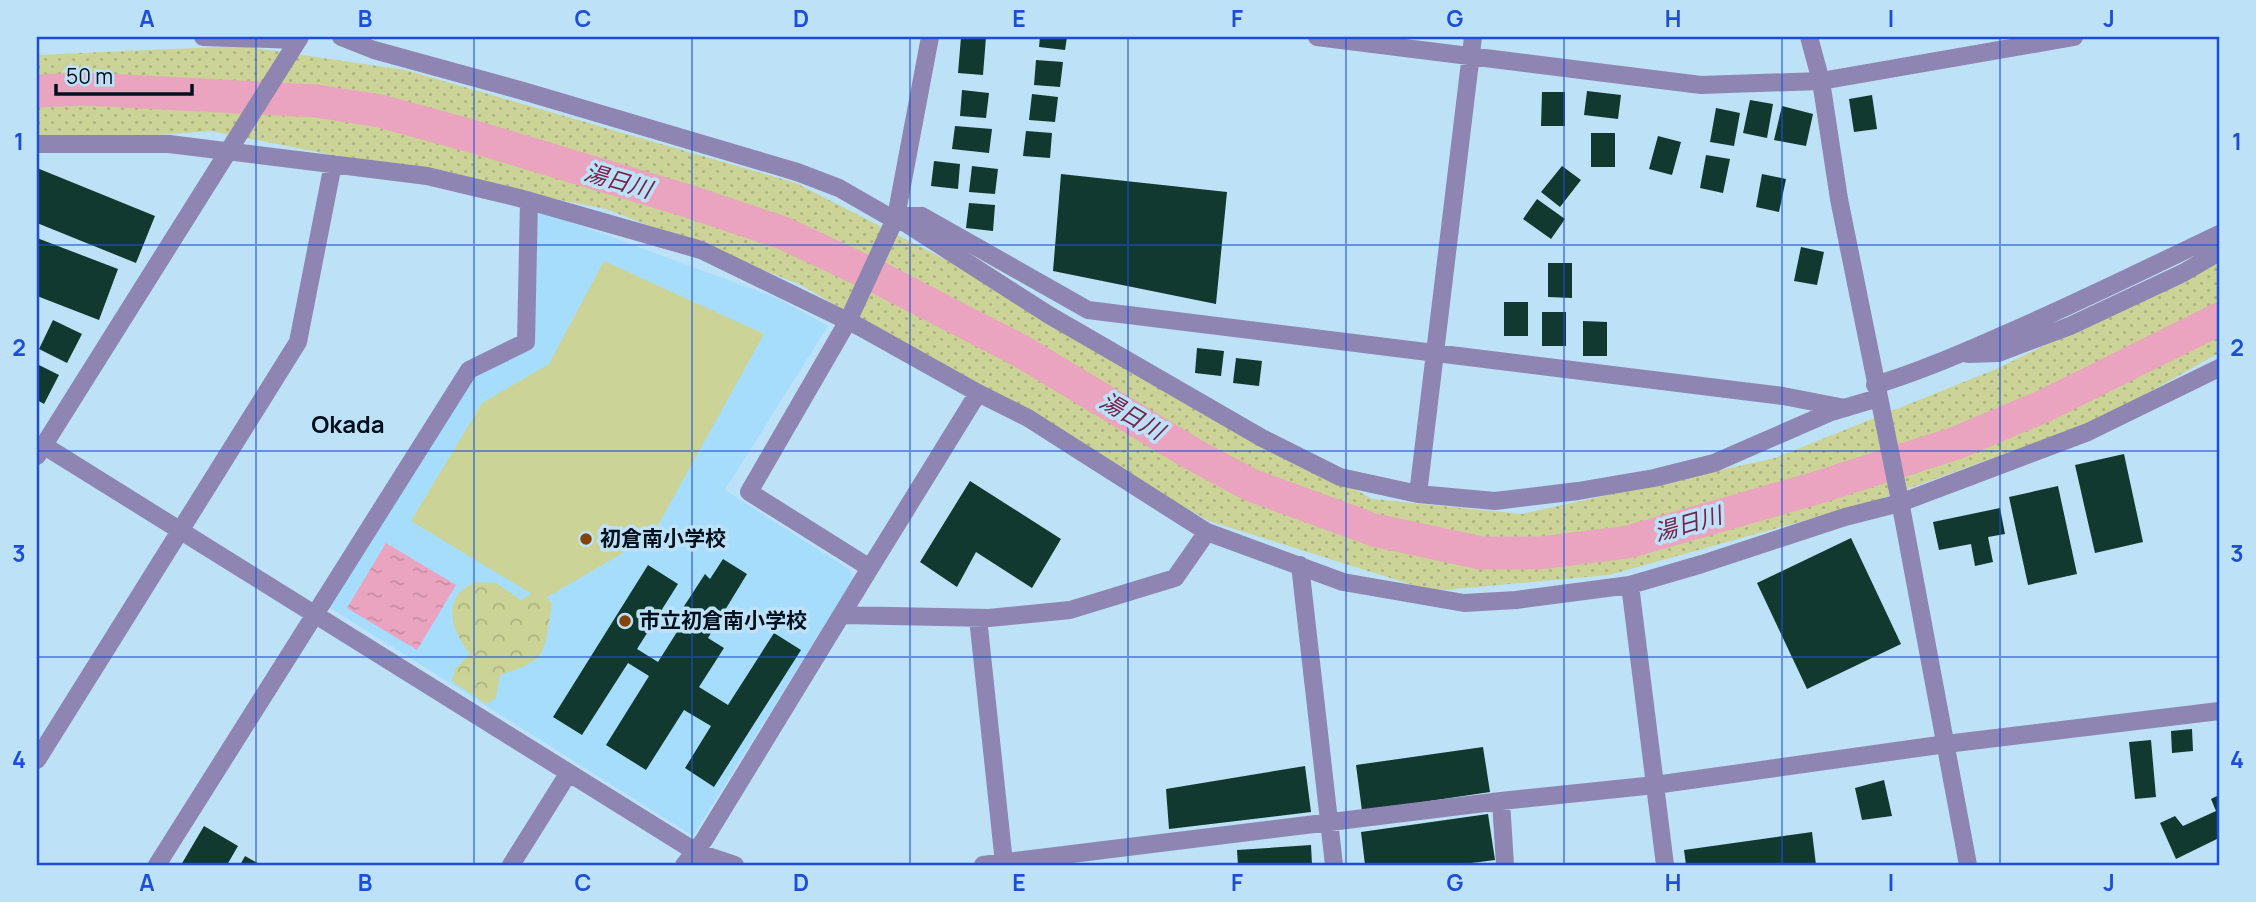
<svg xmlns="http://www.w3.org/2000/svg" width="2256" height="902" font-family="Manrope,'Noto Sans JP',sans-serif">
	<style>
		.built { fill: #a6ddfd }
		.grass { fill: url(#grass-dots) }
		.forest { fill: url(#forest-crowns) }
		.pitch { fill: #cbd396 }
		.water { fill: url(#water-ripples) }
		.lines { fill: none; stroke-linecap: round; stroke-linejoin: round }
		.river { stroke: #eba4bf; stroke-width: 33 }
		.building { fill: #11392f }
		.minor { stroke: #8f85b2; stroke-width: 18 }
		.tertiary { stroke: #8f85b2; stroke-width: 18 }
		.grid { fill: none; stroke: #1d4ed8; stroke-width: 2; stroke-opacity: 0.55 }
		.poi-dot { fill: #834309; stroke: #bde1f6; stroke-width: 2.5 }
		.labels { text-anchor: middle; stroke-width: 7; stroke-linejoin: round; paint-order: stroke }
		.poi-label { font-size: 21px; font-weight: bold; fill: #000f1c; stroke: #bde1f6; text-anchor: start }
		.water-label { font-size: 23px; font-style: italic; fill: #74234a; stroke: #bde1f6 }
		.quarter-label { font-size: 24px; font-weight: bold; fill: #000f1c; stroke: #bde1f6 }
		.neatline { fill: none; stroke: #1d4ed8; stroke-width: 2.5 }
		.grid-label { font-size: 23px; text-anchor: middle; font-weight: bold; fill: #1d4ed8 }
	</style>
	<defs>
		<pattern id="grass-dots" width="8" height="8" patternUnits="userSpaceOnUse" patternTransform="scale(1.75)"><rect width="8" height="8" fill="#cbd396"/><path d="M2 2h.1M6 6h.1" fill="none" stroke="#adb481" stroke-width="1.8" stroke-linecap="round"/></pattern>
		<pattern id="forest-crowns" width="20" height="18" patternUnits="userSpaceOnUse" patternTransform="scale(1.75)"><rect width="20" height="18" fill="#cbd396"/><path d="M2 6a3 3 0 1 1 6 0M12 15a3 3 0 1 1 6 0" fill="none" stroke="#adb481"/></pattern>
		<pattern id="water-ripples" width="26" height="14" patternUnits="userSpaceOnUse" patternTransform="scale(1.75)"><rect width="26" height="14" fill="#eba4bf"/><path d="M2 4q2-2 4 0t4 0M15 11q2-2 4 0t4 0" fill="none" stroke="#c88ca4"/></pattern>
	</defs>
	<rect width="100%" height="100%" fill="#bde1f6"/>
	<!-- built -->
	<path class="built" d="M538 210 777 298 828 326 725 490 850 570 853 579 693 836 329 607 479 370 534 349Z"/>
	<!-- grass -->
	<path class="grass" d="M241 46 405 70 796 183 1032 304 1372 499 1522 514 1775 458 1996 369 2219 261V353L2101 419 1871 502 1609 575 1432 591 1209 521 799 284 606 209 211 131 37 144V55Z"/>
	<!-- forest -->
	<path class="forest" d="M475 582 496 583 521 600 540 588 552 604C543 652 552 659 500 675L496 698 486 704 452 681 455 669 470 654C458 638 445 616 457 596 460 590 469 586 475 582Z"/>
	<!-- pitch -->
	<path class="pitch" d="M604 261 764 334 652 536 542 600 411 521 482 403 549 364Z"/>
	<!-- water -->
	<path class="water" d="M386 543 456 585 417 650 347 608Z"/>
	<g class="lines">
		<!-- river -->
		<path class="river" d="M37 91 86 89 316 101 380 111 475 137 691 202 783 233 877 277 1019 350 1196 456 1251 485 1374 530 1481 553H1540L1628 542 1816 488 1956 443 2044 406 2219 319"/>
	</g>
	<!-- building -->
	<path class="building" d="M961 37H986L983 75 958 73Z
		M1040 37H1067L1065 50 1039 47Z
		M1036 60 1063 62 1060 87 1034 85Z
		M962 90 989 93 986 118 960 116Z
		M1587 91 1621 95 1618 119 1584 115Z
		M1542 92H1565V126H1541Z
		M1032 94 1058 97 1055 122 1029 120Z
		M1872 95 1877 129 1854 132 1849 99Z
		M1750 100 1773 104 1767 138 1743 133Z
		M1782 106 1813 114 1806 146 1774 140Z
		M1716 108 1740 113 1734 146 1710 142Z
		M955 126 992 129 989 153 952 149Z
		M1026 131 1052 133 1050 158 1023 156Z
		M1591 133H1615V167H1591Z
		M1658 136 1681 142 1672 175 1649 169Z
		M1706 155 1730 159 1723 193 1700 188Z
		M934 161 960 164 958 189 931 186Z
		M972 166 998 169 995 194 969 192Z
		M1562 166 1581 180 1560 207 1541 192Z
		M37 168 155 216 136 263 37 223Z
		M1061 174 1227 192 1216 304 1053 271Z
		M1762 174 1786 179 1779 212 1756 207Z
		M1537 199 1565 219 1551 239 1523 219Z
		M969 203 995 205 993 231 966 228Z
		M37 238 118 269 99 320 37 296Z
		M1801 247 1824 252 1817 285 1794 281Z
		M1548 263H1572V298L1548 297Z
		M1504 302H1528V336H1504Z
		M1542 312H1566V346H1542Z
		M53 320 82 334 67 363 39 349Z
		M1583 321 1607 322V356H1583Z
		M1197 348 1224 351 1221 376 1195 373Z
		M1236 358 1262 361 1259 386 1233 383Z
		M37 364 59 375 44 404 37 400Z
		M2124 454 2143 542 2095 553 2075 465Z
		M970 481 1061 539 1032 588 976 552 957 587 920 562Z
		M2058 486 2077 574 2028 585 2009 497Z
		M2000 508 2005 534 1988 537 1993 562 1975 566 1971 544 1939 550 1933 522Z
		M1851 538 1901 644 1807 689 1757 583Z
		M723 559 747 574 708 638 724 648 699 687 728 705 774 633 801 650 714 787 685 768 711 726 684 710 646 770 606 745 649 676 628 663 582 735 553 717 648 565 678 584 637 649 658 662 682 624 675 620 705 574 710 579Z
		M2192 729 2193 751 2172 753 2171 731Z
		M2151 740 2156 797 2135 799 2129 742Z
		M1483 747 1490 792 1362 811 1356 765Z
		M1305 766 1311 812 1169 829 1166 789Z
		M1884 780 1892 816 1862 820 1855 788Z
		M2219 795V838L2176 859 2160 823 2175 816 2183 826 2216 811 2211 799Z
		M1488 814 1495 860 1456 865H1365L1361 832Z
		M204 826 238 846 227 865H181Z
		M1812 832 1816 865H1686L1684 850Z
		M1311 845 1312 865H1238L1237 850Z
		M245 856 261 865H240Z"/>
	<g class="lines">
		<!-- minor -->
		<path class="minor" d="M203 37 298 40
			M341 37 374 50 523 91 797 172 839 188 886 215 922 216 1088 310 1783 396 1845 408
			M1317 37 1701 85 1821 81 2074 37
			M37 144H169L427 176 519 198 701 250 860 327 978 393 1028 418 1207 532 1343 582 1464 603 1516 600 1630 585 1702 564 1845 517 1900 503 2088 432 2219 368
			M896 217 1049 315 1262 438 1340 477 1418 494 1495 501 1578 491 1654 478 1714 463 1831 412 1878 398
			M1968 354 1998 353 2070 326 2183 273 2219 252
			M1875 385C1922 371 1966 351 2010 332 2081 301 2150 267 2219 234
			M43 445 696 852 735 865
			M1418 494 1473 37
			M1300 565 1334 865
			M870 568 978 393
			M1630 585 1665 865
			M843 615 989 618 1070 610 1175 578 1207 532
			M978 618 1004 863
			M37 760 298 342 333 164
			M1501 801 1505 865
			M157 865 469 370 526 342 529 201
			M511 865 568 774
			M684 865 704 840 870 568 749 492 848 321 896 217 930 37
			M983 865 1501 801 1655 785 1946 744 2219 711"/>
		<!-- tertiary -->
		<path class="tertiary" d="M1809 37 1821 81 1839 199 1900 501 1968 865
			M37 456 300 37"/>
	</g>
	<!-- grid -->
	<path class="grid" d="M256 37V865M474 37V865M692 37V865M910 37V865M1128 37V865M1346 37V865M1564 37V865M1782 37V865M2000 37V865M37 245H2219M37 451H2219M37 657H2219"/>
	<!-- markers -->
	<g class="poi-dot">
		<circle cx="586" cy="539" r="7"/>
		<circle cx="625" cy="621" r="7"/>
	</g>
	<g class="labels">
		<!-- poi labels -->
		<g class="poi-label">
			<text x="600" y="546">初倉南小学校</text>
			<text x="639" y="628">市立初倉南小学校</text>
		</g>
		<!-- water labels -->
		<g class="water-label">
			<text transform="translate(618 181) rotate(16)" y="8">湯日川</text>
			<text transform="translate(1132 416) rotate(30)" y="8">湯日川</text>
			<text transform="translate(1688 524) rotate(-16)" y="8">湯日川</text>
		</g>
		<!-- quarter labels -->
		<g class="quarter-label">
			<text x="348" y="433">Okada</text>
		</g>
	</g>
	<!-- border -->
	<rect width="2256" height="902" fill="none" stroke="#bde1f6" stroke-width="77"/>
	<!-- scale -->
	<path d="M56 84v10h136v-10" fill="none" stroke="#000f1c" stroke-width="3.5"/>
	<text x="66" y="84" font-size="21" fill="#000f1c" stroke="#bde1f6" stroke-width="5" paint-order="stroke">50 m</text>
	<rect x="38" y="38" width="2180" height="826" class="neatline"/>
	<g class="grid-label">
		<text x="147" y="27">A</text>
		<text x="365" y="27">B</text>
		<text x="583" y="27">C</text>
		<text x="801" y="27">D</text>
		<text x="1019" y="27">E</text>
		<text x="1237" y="27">F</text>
		<text x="1455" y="27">G</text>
		<text x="1673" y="27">H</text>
		<text x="1891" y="27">I</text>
		<text x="2109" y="27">J</text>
		<text x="19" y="150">1</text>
		<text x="2237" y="150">1</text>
		<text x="19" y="356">2</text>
		<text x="2237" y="356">2</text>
		<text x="19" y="562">3</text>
		<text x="2237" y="562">3</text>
		<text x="19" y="768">4</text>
		<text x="2237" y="768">4</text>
		<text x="147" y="891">A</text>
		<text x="365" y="891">B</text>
		<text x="583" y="891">C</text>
		<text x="801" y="891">D</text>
		<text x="1019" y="891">E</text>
		<text x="1237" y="891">F</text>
		<text x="1455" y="891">G</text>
		<text x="1673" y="891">H</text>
		<text x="1891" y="891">I</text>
		<text x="2109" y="891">J</text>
	</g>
</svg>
